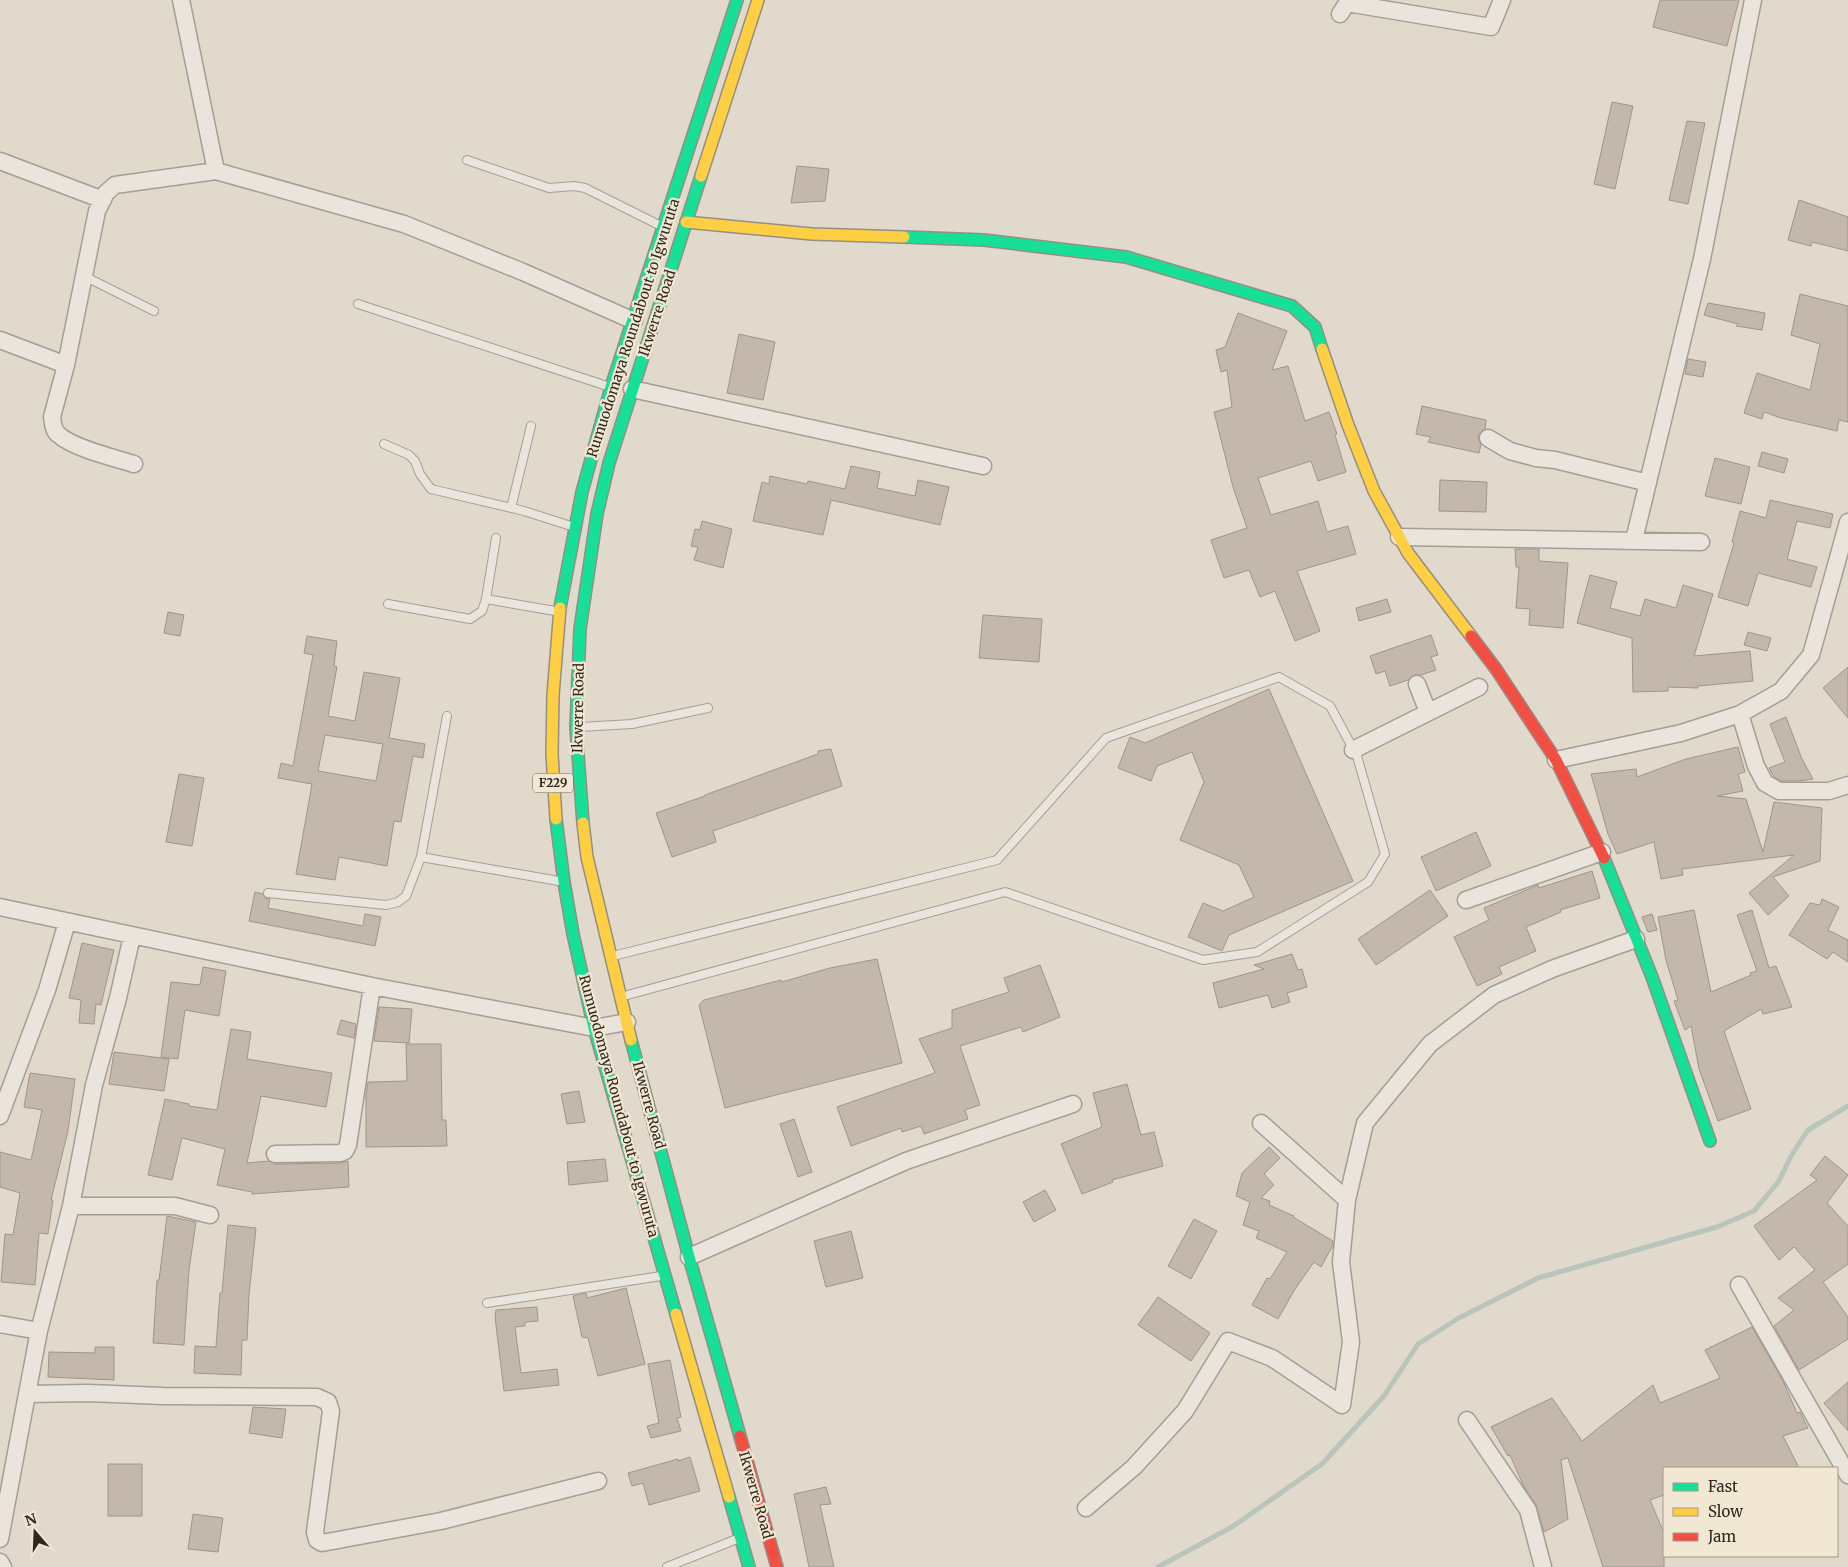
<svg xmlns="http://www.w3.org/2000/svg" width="1848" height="1567" font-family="Merriweather,serif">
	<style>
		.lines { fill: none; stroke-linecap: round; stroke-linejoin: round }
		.stream { stroke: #b7c5bb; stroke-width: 5 }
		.building { fill: #c4b8ad; stroke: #a0958b; fill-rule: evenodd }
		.lane-casing { stroke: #a69e95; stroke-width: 10 }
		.street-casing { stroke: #a69e95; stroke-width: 19 }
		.fast-casing { stroke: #958e85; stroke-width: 14 }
		.slow-casing { stroke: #958e85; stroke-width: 14 }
		.jam-casing { stroke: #958e85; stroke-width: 14 }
		.lane { stroke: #e9e4dc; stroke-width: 8 }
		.street { stroke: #e9e4dc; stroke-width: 16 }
		.fast { stroke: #16e098; stroke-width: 11 }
		.slow { stroke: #ffcf43; stroke-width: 11 }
		.jam { stroke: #f24e42; stroke-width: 11 }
		.labels { text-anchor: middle; stroke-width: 4.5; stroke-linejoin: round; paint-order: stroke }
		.shield { fill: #f1e7d2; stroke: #6b6154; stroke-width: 1 }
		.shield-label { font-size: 12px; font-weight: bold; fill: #32271e }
		.street-label { font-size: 14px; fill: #32271e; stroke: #f1e7d2 }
	</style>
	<rect width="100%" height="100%" fill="#e1d9cb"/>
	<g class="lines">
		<!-- stream -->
		<path class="stream" d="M1158 1567 1232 1527 1322 1464 1384 1396 1418 1344 1459 1318 1538 1278 1717 1227 1754 1211 1779 1181 1791 1156 1808 1130 1848 1106"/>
	</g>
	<!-- building -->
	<path class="building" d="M1660 0H1739L1727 46 1653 27Z
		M1612 102 1633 106 1615 189 1594 184Z
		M1687 121 1705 123 1688 204 1669 200Z
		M797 166 829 169 825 201 791 203Z
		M1799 200 1848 217V251L1812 242 1811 246 1788 240Z
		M1800 294 1848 306V422L1839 420 1837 431 1781 418 1764 412 1762 419 1744 413 1757 373 1810 390 1820 344 1791 335Z
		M1708 303 1765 313 1762 330 1736 326 1738 324 1704 315Z
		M1238 313 1287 331 1272 370 1288 366 1305 421 1329 412 1337 434 1335 435 1346 472 1318 481 1311 461 1258 478 1271 515 1318 501 1327 532 1348 526 1356 554 1297 571 1320 631 1295 641 1275 591 1260 597 1249 570 1224 578 1211 540 1247 528 1233 487 1214 412 1232 407 1227 370 1221 372 1216 350 1225 347Z
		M739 334 775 342 763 400 727 393Z
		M1688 359 1706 362 1703 377 1685 374Z
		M1422 406 1486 420 1485 429 1480 433 1478 437 1481 445 1479 453 1428 442 1431 437 1416 434Z
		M1762 452 1788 459 1784 473 1758 466Z
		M1715 458 1750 467 1741 504 1705 496Z
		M851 466 880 472 877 488 915 496 918 480 949 487 940 525 831 500 823 535 753 521 762 482 769 484 770 476 807 484 808 481 845 489Z
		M1440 480 1487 482 1486 512 1439 511Z
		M1770 500 1833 514 1830 528 1797 521 1787 559 1817 567 1811 587 1758 573 1748 606 1718 597 1734 543 1732 542 1740 511 1766 518Z
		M702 521 732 529 723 568 694 560 698 547 691 546 695 529 700 530Z
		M1515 549H1539V561L1568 563 1563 628 1529 625 1530 609 1516 608 1519 567H1516Z
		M1590 575 1617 582 1610 608 1640 616 1645 599 1676 608 1683 585 1713 594 1694 656 1750 651 1753 681 1698 686V688L1668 687V691L1633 692 1632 638 1577 623Z
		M1387 599 1391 612 1359 621 1356 608Z
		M168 612 184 615 180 636 164 633Z
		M983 615 1042 619 1039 662 979 658Z
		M1748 632 1771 638 1767 651 1744 645Z
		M1431 635 1438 655 1431 657 1436 670 1421 675H1414L1408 680 1390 686 1385 671 1376 674 1370 656Z
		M307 636 337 641 334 666 337 667 328 716 355 721 364 672 400 678 389 738 425 744 423 758 413 756 401 822 394 821 387 866 339 857 335 880 296 874 312 784 278 778 281 763 293 766 313 655 304 653ZM325 735 383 744 376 781 318 771Z
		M1848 667V718L1823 688Z
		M1269 689 1353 881 1229 935 1222 951 1188 937 1203 903 1223 911 1254 897 1239 865 1180 840 1204 782 1192 752 1157 766 1151 781 1118 768 1130 737 1145 743Z
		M1786 717 1802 759 1813 779 1799 781H1782L1774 777 1769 768 1785 762 1770 724Z
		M1738 747 1745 772 1738 774 1743 791 1717 796 1746 799 1763 852 1774 802 1822 808 1820 861 1773 877 1789 896 1768 915 1749 893 1794 855 1682 869 1683 875 1661 879 1654 842 1617 854 1608 834 1591 774 1636 769 1637 777 1686 759Z
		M831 749 842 786 713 831 716 842 672 857 656 813 705 796V795L818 754V751Z
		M179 774 204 778 192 846 166 842Z
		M1476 832 1491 866 1436 891 1421 857Z
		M1592 871 1600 898 1560 910 1561 912 1526 927 1536 951 1499 967 1502 974 1477 986 1454 937 1489 920 1484 908 1538 885 1539 888Z
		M1430 890 1448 916 1376 965 1358 939Z
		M255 892 263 894 265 898 270 899 268 908 363 926 365 914 381 917 375 946 249 921Z
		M1822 899 1839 907 1828 930 1848 940V962L1833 952 1827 959 1789 935 1810 903 1820 905Z
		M1694 910 1711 992 1751 975 1750 973 1757 971 1737 915 1752 910 1769 968 1776 966 1792 1007 1763 1014 1761 1009 1724 1031 1751 1109 1718 1121 1699 1069 1691 1026 1685 1030 1674 1001 1678 1000 1666 960 1658 917Z
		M1652 914 1657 930 1648 932 1642 917Z
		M82 943 114 950 101 1005 96 1004 94 1024 79 1023 81 1000 69 998Z
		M1292 954 1298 970 1302 969 1307 987 1287 993 1290 1002 1272 1008 1268 995 1219 1008 1213 983 1264 969 1254 965Z
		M877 959 902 1063 725 1108 699 1005 704 1000 781 980 782 982 830 968Z
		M1040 965 1060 1017 1023 1032 1021 1027 960 1046 980 1105 965 1110 968 1119 924 1134 921 1126 902 1132 901 1128 851 1146 837 1107 932 1074 935 1072 919 1039 952 1028V1010L1009 992 1004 978Z
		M203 967 226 971 219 1016 185 1010 178 1059 161 1057 171 982 200 985Z
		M379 1007 412 1009 409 1043 374 1041Z
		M341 1020 356 1024 354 1038 337 1034Z
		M231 1029 251 1032 247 1059 332 1073 326 1107 261 1096 247 1163 269 1161 275 1164 340 1163 348 1161 349 1187 252 1194V1192L217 1185 225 1149 182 1138 172 1180 148 1175 165 1099 189 1104V1106L217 1110Z
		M406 1044H441L442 1120H446L447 1146 366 1147V1095L368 1082 407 1081Z
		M114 1052 169 1059 164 1091 109 1084Z
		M30 1073 75 1079 68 1131 51 1200H53L48 1234 39 1233 35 1285 1 1282 5 1234 13 1235 20 1193 0 1187V1152L31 1160 42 1110 24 1107Z
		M1127 1084 1141 1135 1154 1132 1163 1166 1112 1180 1113 1182 1082 1194 1061 1144 1102 1127 1093 1093Z
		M579 1091 585 1122 567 1124 561 1094Z
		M794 1119 812 1172 798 1177 780 1124Z
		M1269 1147 1280 1158 1264 1174 1274 1185 1261 1198 1270 1201 1269 1205 1294 1216 1293 1217 1333 1241 1332 1247 1321 1267 1314 1262 1295 1289 1278 1319 1252 1305 1267 1278 1270 1279 1287 1252 1256 1238 1259 1231 1243 1225 1250 1202 1236 1196 1242 1173Z
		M1825 1156 1848 1175 1827 1203 1848 1226V1264L1823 1282 1848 1317V1339L1799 1370 1774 1326 1794 1310 1778 1298 1815 1270 1794 1247 1779 1260 1754 1226 1817 1180 1810 1175Z
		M605 1159 608 1181 569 1185 567 1162Z
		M1045 1190 1056 1210 1034 1222 1023 1202Z
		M167 1216 196 1222 189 1270 184 1345 153 1343 157 1280H159Z
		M1194 1219 1217 1231 1191 1279 1168 1266Z
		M228 1225 256 1228 249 1295 247 1340H242L241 1375 194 1373 195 1346 216 1347 220 1293H222Z
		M851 1231 863 1278 826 1287 814 1241Z
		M626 1288 645 1364 598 1376 588 1338 582 1337 573 1296 586 1293 587 1298Z
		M1158 1297 1210 1333 1191 1361 1138 1325Z
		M537 1307 538 1321 525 1322V1326L515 1327 521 1373 557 1369 559 1385 504 1391 495 1317 496 1310Z
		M1752 1327 1783 1381 1797 1413 1800 1412 1808 1428 1783 1436 1799 1468H1664V1495L1650 1500 1664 1533V1567H1603L1568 1458 1561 1460 1568 1519 1544 1532 1536 1505 1523 1485 1510 1455 1508 1456 1491 1427 1552 1398 1582 1441 1653 1385 1660 1403 1720 1378 1705 1350Z
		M95 1347H114V1380L48 1377 49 1352 95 1353Z
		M670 1360 681 1417 677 1418 681 1431 651 1438 647 1426 659 1423 648 1364Z
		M1848 1382V1431L1824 1403Z
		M253 1407 286 1409 282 1438 249 1433Z
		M690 1457 700 1491 649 1505 643 1483 632 1486 628 1473 678 1459V1461Z
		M108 1464H142V1516H108Z
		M826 1487 831 1504 820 1505 834 1567H809L794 1494Z
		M193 1514 223 1518 218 1552 188 1549Z"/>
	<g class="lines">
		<defs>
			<path id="lane" d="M467 160 549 188 574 186 585 188 659 225
				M84 276 154 311
				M358 304 607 386
				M384 444 409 455 415 461 420 474 431 489 524 511 571 526
				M511 508 531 426
				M486 599 496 538
				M388 604 470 619 482 611 486 599 555 611
				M580 727 632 724 708 708
				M421 857 559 881
				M268 893 386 905 398 902 406 896 421 857 447 716
				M613 956 997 860 1106 738 1279 677 1330 706 1357 756 1385 854 1368 882 1257 952 1203 960 1005 892 624 996
				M487 1303 661 1276
				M667 1567 737 1539"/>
			<path id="street" d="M181 0 216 171 404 224 523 272 634 321
				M1340 14 1347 3 1491 27 1502 0
				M0 161 103 200
				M0 340 66 365
				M632 389 983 466
				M1488 438 1510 451 1536 458 1555 460 1648 483
				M134 464C115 458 73 448 59 435 53 431 53 423 52 417L66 365 97 211 106 193 115 185 216 171
				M1399 537 1701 542
				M1634 540 1702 259 1753 0
				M1417 684 1428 712
				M1740 714 1756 766 1765 783 1779 791H1829L1848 785
				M1353 750 1479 687
				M1556 760 1681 733 1740 714 1781 691 1811 655 1848 522
				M1466 900 1602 852
				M0 907 372 986 594 1028 627 1022
				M132 936 118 998 94 1085 71 1206H175L210 1215
				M0 1116 47 990 67 922
				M1261 1123 1347 1200
				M275 1154 340 1153 345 1151 348 1145 372 986
				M71 1206 39 1331 27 1394 88 1393 163 1396 317 1397 328 1402 331 1411 315 1532 317 1540 322 1543 441 1521 598 1481
				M689 1257 906 1161 1073 1104
				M1739 1285 1848 1475
				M0 1324 39 1331
				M1467 1420 1528 1510 1543 1567
				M1086 1508 1134 1467 1185 1411 1228 1341 1272 1358 1342 1405 1351 1342 1341 1262 1347 1200 1365 1123 1430 1044 1494 995 1552 969 1636 939
				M0 1539 27 1394
				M0 1562 3 1567"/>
			<path id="fast" d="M904 237 984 240 1126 257 1292 306 1315 327 1322 349
				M560 608 582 492 611 387 737 0
				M556 819 564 882 573 934 594 1028 676 1314
				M583 823 576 727 580 629 597 514 609 463 701 176
				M1604 858 1652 977 1710 1141
				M631 1040 689 1257 740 1436
				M729 1497 749 1567"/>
			<path id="slow" d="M701 176 758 0
				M686 222 812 234 904 237
				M1322 349 1348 425 1374 491 1408 553 1471 636
				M556 819 552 754 553 695 560 608
				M583 823 587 857 631 1040
				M676 1314 729 1497"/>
			<path id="jam" d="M1471 636 1496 669 1556 760 1604 858
				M740 1436 777 1567"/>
		</defs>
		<!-- lane casing -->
		<use href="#lane" class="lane-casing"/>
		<!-- street casing -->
		<use href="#street" class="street-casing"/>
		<!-- fast casing -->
		<use href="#fast" class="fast-casing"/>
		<!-- slow casing -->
		<use href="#slow" class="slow-casing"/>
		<!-- jam casing -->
		<use href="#jam" class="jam-casing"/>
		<!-- lane -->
		<use href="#lane" class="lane"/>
		<!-- street -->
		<use href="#street" class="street"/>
		<!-- fast -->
		<use href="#fast" class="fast"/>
		<!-- slow -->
		<use href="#slow" class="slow"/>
		<!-- jam -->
		<use href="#jam" class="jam"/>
	</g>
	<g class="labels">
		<!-- shield labels -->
		<rect class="shield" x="533" y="773.5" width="40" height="19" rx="4"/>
		<g class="shield-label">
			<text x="553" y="787">F229</text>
		</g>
		<!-- street labels -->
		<g class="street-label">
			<text transform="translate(657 313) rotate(-72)" y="5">Ikwerre Road</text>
			<text transform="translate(633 328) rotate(-72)" y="5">Rumuodomaya Roundabout to Igwuruta</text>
			<text transform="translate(578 708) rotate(-89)" y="5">Ikwerre Road</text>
			<text transform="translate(649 1105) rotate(75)" y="5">Ikwerre Road</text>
			<text transform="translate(619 1106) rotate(75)" y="5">Rumuodomaya Roundabout to Igwuruta</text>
			<text transform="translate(756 1495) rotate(74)" y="5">Ikwerre Road</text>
		</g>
	</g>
	<!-- legend -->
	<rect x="1663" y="1467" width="175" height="90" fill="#f1e7d2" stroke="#a59a8a"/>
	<rect x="1673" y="1483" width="25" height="8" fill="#16e098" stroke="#a59a8a"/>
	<text x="1708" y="1492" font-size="15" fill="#32271e">Fast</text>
	<rect x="1673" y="1508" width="25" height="8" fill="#ffcf43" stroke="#a59a8a"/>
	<text x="1708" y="1517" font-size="15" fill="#32271e">Slow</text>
	<rect x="1673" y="1533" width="25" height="8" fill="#f24e42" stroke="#a59a8a"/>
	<text x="1708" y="1542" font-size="15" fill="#32271e">Jam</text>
	<!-- north arrow -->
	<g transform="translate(35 1532) rotate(341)" stroke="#f1e7d2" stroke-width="4" paint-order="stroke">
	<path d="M0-4L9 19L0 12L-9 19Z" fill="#32271e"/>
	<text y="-8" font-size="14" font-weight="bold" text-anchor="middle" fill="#32271e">N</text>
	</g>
</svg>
